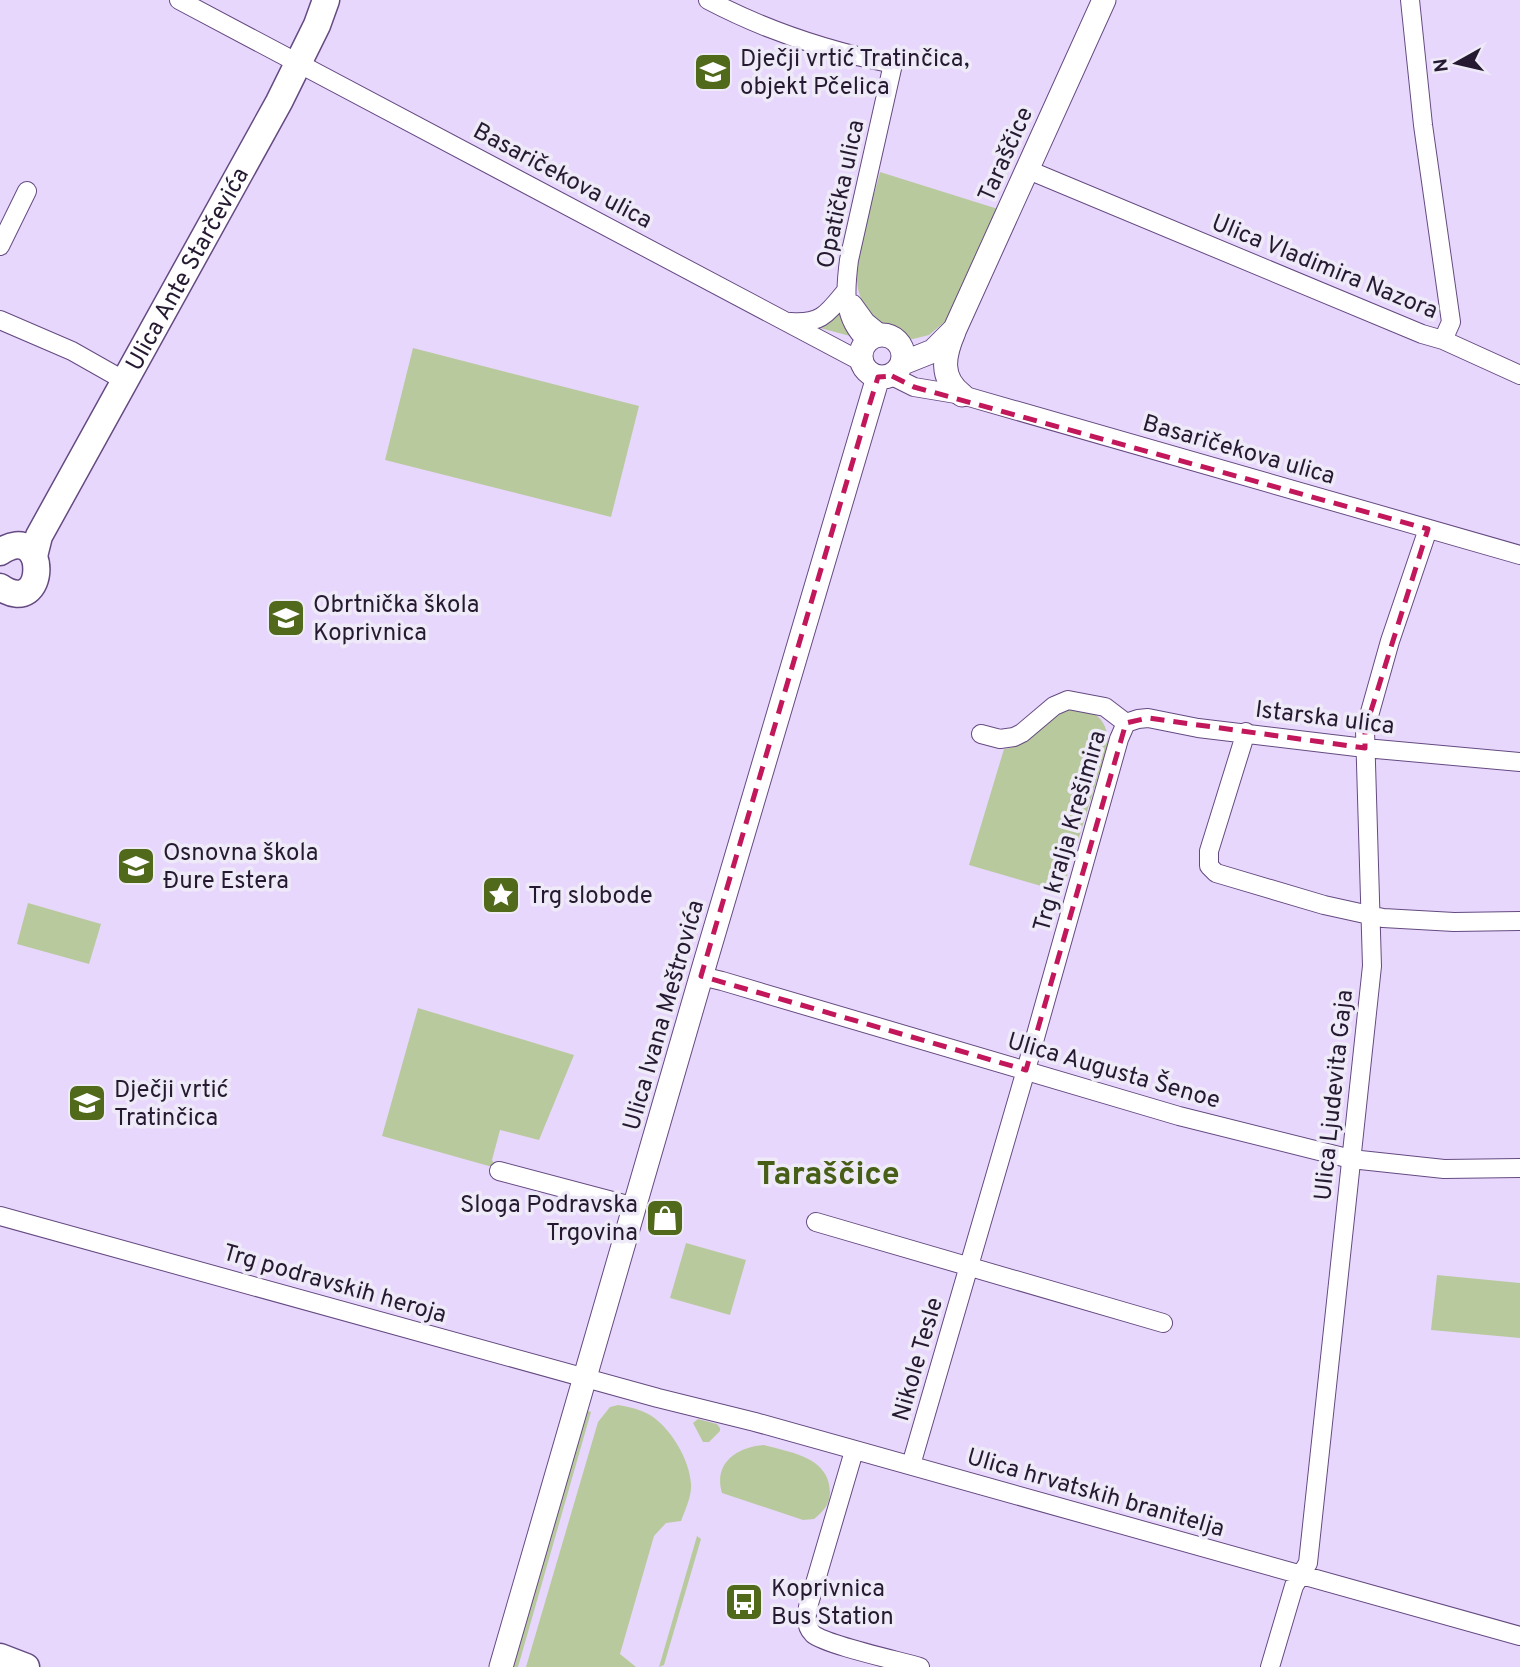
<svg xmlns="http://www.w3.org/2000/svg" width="1520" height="1667" font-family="Overpass,sans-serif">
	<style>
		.green { fill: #b8ca9d }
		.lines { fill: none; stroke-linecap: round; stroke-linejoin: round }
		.minor-casing { stroke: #654a81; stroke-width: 20 }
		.tertiary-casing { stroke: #654a81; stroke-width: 25 }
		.secondary-casing { stroke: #654a81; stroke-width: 29 }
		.minor { stroke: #fff; stroke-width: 18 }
		.tertiary { stroke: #fff; stroke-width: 23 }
		.secondary { stroke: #fff; stroke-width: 26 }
		.marked { fill: none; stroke: #c2185b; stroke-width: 5; stroke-dasharray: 14 9; stroke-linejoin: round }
		.labels { text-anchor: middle; stroke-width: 7; stroke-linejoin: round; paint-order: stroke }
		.poi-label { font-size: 24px; fill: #251a31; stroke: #efeaf7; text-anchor: start }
		.street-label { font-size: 24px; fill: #251a31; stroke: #efeaf7 }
		.district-label { font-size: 32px; font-weight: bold; fill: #475e16; stroke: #efeaf7 }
	</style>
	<rect width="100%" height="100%" fill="#e8d7fd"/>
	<!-- green -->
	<path class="green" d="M880 172 998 209 948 319 929 335 909 340C901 329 893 327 879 327 871 317 861 303 858 289 852 257 872 204 880 172Z
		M839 311 850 336 820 328 832 320Z
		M413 348 639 406 611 517 385 460Z
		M1072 708C1097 712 1104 716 1109 741L1062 892 969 865 1004 749C1033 746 1045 716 1072 708Z
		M28 903 101 924 89 964 17 944Z
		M418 1008 574 1055 539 1140 500 1130 492 1160 496 1168 382 1136Z
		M686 1243 746 1260 730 1315 670 1298Z
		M1437 1275 1520 1283V1338L1431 1330Z
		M618 1405C629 1407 640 1409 650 1415 670 1427 690 1460 691 1484 692 1496 685 1510 681 1521L666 1523 654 1536 620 1654 636 1667H526L598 1422 610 1407Z
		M585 1410 591 1412 518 1667H511Z
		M698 1419 717 1424 720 1428V1431L709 1442H703L693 1423Z
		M764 1445C789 1452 830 1457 830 1492 830 1504 823 1512 814 1519L803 1520 722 1493C713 1463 737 1447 764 1445Z
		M697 1536 701 1539 664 1665 659 1667Z"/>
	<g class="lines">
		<defs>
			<path id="minor" d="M179 0 862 362
				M708 0C767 31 827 51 893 64L849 260C845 291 842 318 867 341
				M1026 169 1422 334 1443 340 1451 322 1423 125 1410 0
				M0 246 27 191
				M853 304 866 322 882 335
				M0 320 72 351 125 381
				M791 322C821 324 827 314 845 292
				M1443 340 1520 375
				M892 376 914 387 962 395 1520 555
				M1126 723 1138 719 1148 718 1198 728 1365 748 1520 762
				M1246 732 1209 851V866L1216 873 1324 905 1383 918 1454 922 1520 921
				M701 976 722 981 1179 1116 1351 1159 1444 1169 1520 1168
				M499 1171 635 1207
				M0 1216 658 1398 755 1422 1520 1636
				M816 1222 1163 1323
				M854 1451 808 1607C806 1616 806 1627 813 1634 826 1645 900 1661 920 1667
				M911 1465 1026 1070 1119 739 1126 723 1105 707 1068 700 1054 706 1022 733 1014 737 1000 739 981 734
				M1270 1667 1294 1586 1308 1563 1372 966 1365 730 1390 641 1428 529"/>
			<path id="tertiary" d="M954 332C944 355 939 378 962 395
				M861 356a21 21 0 1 1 42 0a21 21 0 1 1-42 0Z
				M903 363 933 351 955 329 1104 0
				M501 1667 705 963 878 377"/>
			<g id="secondary">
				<path d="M0 552C49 519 48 620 0 587"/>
				<path id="s1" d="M34 556 39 536 279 102 317 25 326 0"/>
				<path d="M0 1657 26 1667"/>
			</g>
		</defs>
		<!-- minor casing -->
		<use href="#minor" class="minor-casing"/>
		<!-- tertiary casing -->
		<use href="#tertiary" class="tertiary-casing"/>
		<!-- secondary casing -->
		<use href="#secondary" class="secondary-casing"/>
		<!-- minor -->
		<use href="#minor" class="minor"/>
		<!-- tertiary -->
		<use href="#tertiary" class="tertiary"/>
		<!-- secondary -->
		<use href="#secondary" class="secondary"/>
	</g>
	<!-- marked area -->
	<path class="marked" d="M892 376 914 387 1428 529 1365 730V748L1148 718 1126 723 1026 1070 701 976 870 403 878 377Z"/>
	<!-- icons -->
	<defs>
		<symbol id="school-square" viewBox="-11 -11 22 22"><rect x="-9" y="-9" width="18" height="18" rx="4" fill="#50691a" stroke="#efeaf7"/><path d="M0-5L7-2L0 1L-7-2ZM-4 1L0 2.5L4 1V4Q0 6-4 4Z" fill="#fff"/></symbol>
		<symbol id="sight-square" viewBox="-11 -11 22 22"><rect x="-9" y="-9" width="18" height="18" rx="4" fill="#50691a" stroke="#efeaf7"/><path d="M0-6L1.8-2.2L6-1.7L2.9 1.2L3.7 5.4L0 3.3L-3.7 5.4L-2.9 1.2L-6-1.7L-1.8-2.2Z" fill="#fff"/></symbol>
		<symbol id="shop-square" viewBox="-11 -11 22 22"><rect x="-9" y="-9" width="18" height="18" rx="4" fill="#50691a" stroke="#efeaf7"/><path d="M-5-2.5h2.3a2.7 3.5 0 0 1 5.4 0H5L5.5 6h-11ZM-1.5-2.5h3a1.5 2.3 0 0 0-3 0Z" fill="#fff"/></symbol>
		<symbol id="bus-square" viewBox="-11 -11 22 22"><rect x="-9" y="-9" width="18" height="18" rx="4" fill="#50691a" stroke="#efeaf7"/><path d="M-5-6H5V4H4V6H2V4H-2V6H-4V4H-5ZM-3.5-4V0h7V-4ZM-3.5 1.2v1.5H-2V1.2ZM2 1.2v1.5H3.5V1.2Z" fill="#fff"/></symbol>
	</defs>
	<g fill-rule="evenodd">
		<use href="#school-square" x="691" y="50" width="44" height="44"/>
		<use href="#school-square" x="264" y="596" width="44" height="44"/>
		<use href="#school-square" x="114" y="844" width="44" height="44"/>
		<use href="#sight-square" x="479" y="873" width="44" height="44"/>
		<use href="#school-square" x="65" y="1081" width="44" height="44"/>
		<use href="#shop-square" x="643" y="1196" width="44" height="44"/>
		<use href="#bus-square" x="722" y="1580" width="44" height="44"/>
	</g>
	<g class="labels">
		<!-- poi labels -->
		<g class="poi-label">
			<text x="740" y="66">Dječji vrtić Tratinčica,<tspan x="740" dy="28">objekt Pčelica</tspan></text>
			<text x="313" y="612">Obrtnička škola<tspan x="313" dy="28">Koprivnica</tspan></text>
			<text x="163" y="860">Osnovna škola<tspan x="163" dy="28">Đure Estera</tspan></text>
			<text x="528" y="903">Trg slobode</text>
			<text x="114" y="1097">Dječji vrtić<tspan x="114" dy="28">Tratinčica</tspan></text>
			<text x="638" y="1212" text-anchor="end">Sloga Podravska<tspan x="638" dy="28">Trgovina</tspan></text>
			<text x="771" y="1596">Koprivnica<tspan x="771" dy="28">Bus Station</tspan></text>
		</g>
		<!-- street labels -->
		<g class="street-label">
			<text transform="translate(1005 154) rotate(-66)" y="8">Taraščice</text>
			<text transform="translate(563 175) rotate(28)" y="8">Basaričekova ulica</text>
			<text transform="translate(840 194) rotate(-78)" y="8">Opatička ulica</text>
			<text transform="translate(1325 266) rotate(22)" y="8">Ulica Vladimira Nazora</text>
			<text dy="8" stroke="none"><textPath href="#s1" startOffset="326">Ulica Ante Starčevića</textPath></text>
			<text transform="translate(1239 449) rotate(16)" y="8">Basaričekova ulica</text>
			<text transform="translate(1325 717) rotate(7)" y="8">Istarska ulica</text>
			<text transform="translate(1069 831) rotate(-74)" y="8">Trg kralja Krešimira</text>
			<text transform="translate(663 1015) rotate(-74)" y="8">Ulica Ivana Meštrovića</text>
			<text transform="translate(1114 1070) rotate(16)" y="8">Ulica Augusta Šenoe</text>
			<text transform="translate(1333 1095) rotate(-84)" y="8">Ulica Ljudevita Gaja</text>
			<text transform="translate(335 1283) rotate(16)" y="8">Trg podravskih heroja</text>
			<text transform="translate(917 1359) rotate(-74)" y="8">Nikole Tesle</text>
			<text transform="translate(1096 1492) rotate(16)" y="8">Ulica hrvatskih branitelja</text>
		</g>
		<!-- district labels -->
		<g class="district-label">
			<text x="828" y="1184">Taraščice</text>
		</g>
	</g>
	<!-- north arrow -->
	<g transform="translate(1457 63) rotate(262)" stroke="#efeaf7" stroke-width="5" paint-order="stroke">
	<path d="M0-5L12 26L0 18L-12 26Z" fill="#251a31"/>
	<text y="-10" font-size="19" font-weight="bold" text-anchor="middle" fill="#251a31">N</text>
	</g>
</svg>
